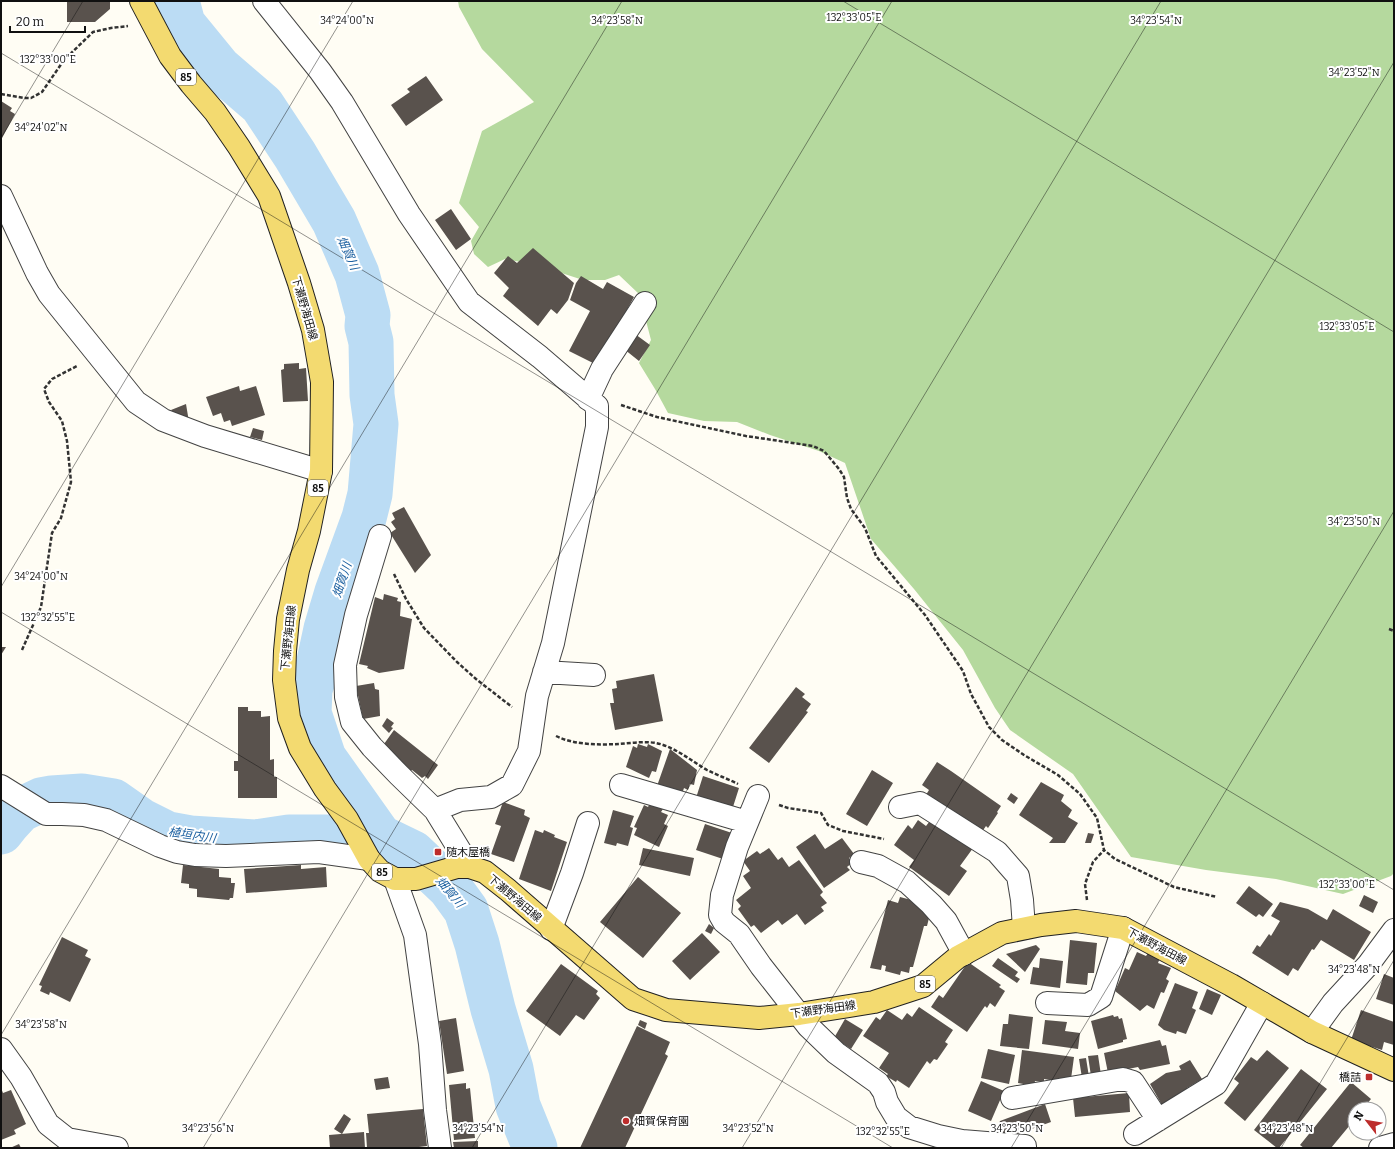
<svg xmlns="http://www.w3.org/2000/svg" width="1395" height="1149" font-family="Bitter,'Noto Sans JP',serif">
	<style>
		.forest { fill: #b5d99e }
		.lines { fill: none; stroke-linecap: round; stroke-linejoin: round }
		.river { stroke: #bbdcf4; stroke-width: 45 }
		.building { fill: #59524d }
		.minor-casing { stroke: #434343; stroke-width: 24 }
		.major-casing { stroke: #212121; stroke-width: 24 }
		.path { stroke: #323232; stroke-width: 2.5; stroke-dasharray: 4 2; stroke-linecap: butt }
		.minor { stroke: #fff; stroke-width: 22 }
		.major { stroke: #f3da70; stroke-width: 22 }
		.ticks { fill: none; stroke: #101010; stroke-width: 1; stroke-opacity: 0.45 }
		.poi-dot { fill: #bd2d2c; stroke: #fff; stroke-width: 1.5 }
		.labels { text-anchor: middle; stroke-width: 4; stroke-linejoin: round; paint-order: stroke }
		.shield { fill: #fff; stroke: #585858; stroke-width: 1 }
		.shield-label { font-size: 10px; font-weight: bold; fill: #101010 }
		.street-label { font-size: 11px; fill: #101010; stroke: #fff }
		.poi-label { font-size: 11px; fill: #101010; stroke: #fff; text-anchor: start }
		.water-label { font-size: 12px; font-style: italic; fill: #1c60a0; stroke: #fff }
		.ticks-label { font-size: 10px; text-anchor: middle; fill: #101010; stroke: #fff; stroke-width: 4; stroke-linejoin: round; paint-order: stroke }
	</style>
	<rect width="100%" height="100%" fill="#fffdf4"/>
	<!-- forest -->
	<path class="forest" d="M458 1H1394V873L1391 876 1343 894 1276 879 1206 870 1131 857 1073 774 1010 730 995 708 963 650 914 589 871 539 845 463 819 451 770 435 737 422 704 421 668 413 655 389 639 363 651 340 639 294 619 275 605 280H583L540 266 505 259 488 267 474 254 471 241 479 227 459 203 482 131 534 102 482 49 459 7Z"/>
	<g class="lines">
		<!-- river -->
		<path class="river" d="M177 1 183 24 219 68 262 105 295 155 334 221 357 274 368 315 367 326 371 342 372 395 376 424 370 494 364 518 337 592 326 629 318 666 310 689 309 713 324 758 380 837 413 853 450 888 466 910 477 944 493 1009 511 1069 518 1106 535 1148
			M1 832 8 823 20 810 41 800 52 798 82 796 113 801 140 820 168 834 190 838 256 842 289 837H380"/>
	</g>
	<!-- building -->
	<path class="building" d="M67 1H110V9L95 22H67Z
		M426 76 443 100 406 126 391 105 410 92 407 89Z
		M1 101 12 108 10 111 15 114 1 140Z
		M451 209 471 239 456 250 435 220Z
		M533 248 574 283 568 300 557 314 551 309 538 326 503 296 509 288 494 273 508 256 517 263Z
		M581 276 603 289 607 282 634 297 597 365 569 351 590 311 570 300 576 283Z
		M635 334 650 345 639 361 624 349Z
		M299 363V369L306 368 308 401 283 402 281 370 284 369V364Z
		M239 386 240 391 256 386 265 415 232 426 230 420 224 422 221 413 213 416 206 397Z
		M186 404 189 422 179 421 171 410Z
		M253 428 264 431 262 440 250 437Z
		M404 507 431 555 415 573 390 533 396 529 391 522 395 519 392 513Z
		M384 594 398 598 397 601 401 602 400 616 412 619 404 669 379 673 367 668 368 666 359 664 375 597 383 600Z
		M1 647H6L1 655Z
		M654 674 663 721 615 730 610 703H614L612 689 617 688 616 681Z
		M374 683 375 689 379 690 380 716 363 719 356 686Z
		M796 687 805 694 802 697 811 704 806 711 808 712 769 763 749 748Z
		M238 707H248V711H261V717L270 716V760L274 759V777H277V798H238V771H234V761H238Z
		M387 718 394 723 391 727 393 728 389 733 382 726Z
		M394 730 438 765 428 779 425 776 422 778 412 770 410 772 384 744Z
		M638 744 647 747 648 744 662 751 656 772 652 771 649 778 626 767 633 746 637 748Z
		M670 749 697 770 694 785 690 784 688 790 684 788 682 794 657 786Z
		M937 762 951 771 1001 806 997 812 998 813 988 828 986 826 979 836 924 798 929 790 922 785Z
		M872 770 893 783 867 826 846 814Z
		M703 776 739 788 732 810 696 798Z
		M1041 782 1064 795 1061 801 1072 810 1068 817 1078 823 1065 843H1049L1053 838 1019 815Z
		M1011 793 1018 798 1014 804 1007 799Z
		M503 802 525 810 524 815 530 818 514 862 491 854 501 826 495 824Z
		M650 803 663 809 661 812 668 815 664 824 668 826 659 847 634 835 637 828 634 827 644 805 648 807Z
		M613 810 634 816 630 827 633 828 628 846 617 843 616 846 604 843Z
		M933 817 976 844 960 866 967 871 949 896 909 867 914 860 894 845 908 825 912 829 918 820 926 826Z
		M705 824 732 833 723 859 696 850Z
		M535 830 543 833 544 830 555 835 554 837 567 842 551 891 519 879Z
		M1088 833 1094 834 1091 843H1085Z
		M815 834 825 849 842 838 854 854 849 858 852 863 847 867 850 870 824 888 796 847Z
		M643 848 694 858 690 876 639 865Z
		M769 848 778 860 782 857 789 867 799 860 823 892 820 895 827 903 821 907 824 911 805 925 797 914 782 925 778 920 761 933 754 925 751 927 738 909 741 906 736 900 751 888 743 876 750 871 743 861 757 851 760 854Z
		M183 865 219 869V877L231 878V883H235L233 898H230L229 900 197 897V889L189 888V884L181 883Z
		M301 865V869L326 867 327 887 246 893 244 869Z
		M638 877 681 913 643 958 600 922Z
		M1249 886 1273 904 1263 917 1259 914 1256 917 1236 903Z
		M1364 895 1378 902 1373 913 1359 906Z
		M900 897 923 903 931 910 927 926H924L913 967H910L909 973 901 971 900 975 885 971 886 966 882 965 881 970 870 968 888 900 898 903Z
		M1280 902 1308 909 1327 920 1333 909 1371 932 1354 960 1321 940 1314 950 1312 949 1298 971 1293 968 1288 976 1252 953 1257 945 1260 947 1269 934 1271 936 1280 921 1271 916Z
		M709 924 714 928 711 934 705 931Z
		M702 933 720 952 690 980 672 961Z
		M62 937 88 950 85 956 91 959 70 1002 50 992 49 995 40 991 42 986 39 985Z
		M1070 940 1097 943 1094 973H1088L1087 985 1066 983Z
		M1036 945 1040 949 1025 972 1006 954Z
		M1137 952 1146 956 1148 953 1160 958 1158 963 1171 968 1166 979 1169 981 1164 993 1161 992 1154 1009 1147 1005 1140 1011 1115 991 1125 968 1129 970Z
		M998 958 1018 972 1015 976 1020 979 1017 983 992 966Z
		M1040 958 1063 961 1060 988 1030 984 1033 967 1039 968Z
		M968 962 1001 985 999 987 1005 991 995 1007 990 1003 987 1008 985 1006 967 1032 931 1007 939 995 943 998Z
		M561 964 598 991 596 994 600 998 584 1020 576 1015 560 1036 526 1011Z
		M1384 974 1394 978V1005L1376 999Z
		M1175 983 1198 992 1192 1008 1196 1010 1186 1034 1177 1031 1176 1034 1164 1030 1158 1025Z
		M1207 989 1221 995 1212 1015 1199 1009Z
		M919 1007 953 1030 945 1042 948 1044 937 1060 934 1059 930 1064 927 1061 909 1088 897 1080 896 1082 886 1076 888 1074 879 1068 889 1053 863 1036 876 1017 880 1020 887 1010 902 1020 907 1013 912 1017Z
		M1361 1010 1394 1022V1045L1384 1042 1382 1050 1351 1040Z
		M1009 1014 1033 1017 1029 1049 1000 1046 1003 1024H1008Z
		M1113 1015 1114 1017 1118 1016 1119 1019 1122 1018 1127 1039 1123 1040V1042L1098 1049 1091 1021Z
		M456 1018 464 1071 447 1074 439 1021Z
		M845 1019 863 1030 851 1049 834 1038Z
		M640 1020 647 1023 645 1029 638 1025Z
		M1045 1020 1067 1022 1065 1031 1080 1033 1078 1049 1042 1044Z
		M637 1026 670 1042 665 1054 668 1056 625 1148H580Z
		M1160 1040 1162 1046 1166 1045 1170 1064 1140 1070 1138 1067 1108 1073 1104 1053Z
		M988 1049 1015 1055 1009 1084 981 1078Z
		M1022 1050 1074 1057 1071 1079 1067 1083 1044 1079V1082L1035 1081 1034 1086 1018 1083Z
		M1267 1050 1289 1068 1245 1121 1224 1103 1239 1083 1234 1079 1251 1057 1257 1061Z
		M1098 1055 1101 1075 1091 1076 1088 1056Z
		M1086 1058 1089 1077 1082 1078 1079 1059Z
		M1190 1060 1202 1079 1187 1088 1190 1092 1162 1105 1150 1084 1166 1073 1181 1070 1179 1066Z
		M1301 1069 1327 1089 1279 1148H1277L1254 1130Z
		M388 1077 390 1088 376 1090 374 1079Z
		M981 1081 1004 1091 991 1121 968 1111Z
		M1351 1082 1371 1099 1363 1109H1355V1119L1331 1148H1304L1300 1145Z
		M466 1083V1089L470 1088 475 1138 454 1140 449 1085Z
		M1 1088 3 1093 11 1090 26 1124 14 1130 16 1134 1 1140Z
		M1129 1093 1130 1112 1075 1117 1073 1098Z
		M1045 1104 1051 1122 1001 1140 997 1128 1000 1121Z
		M423 1109 427 1146 419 1147V1148H367L366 1133H369L367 1114Z
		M344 1114 351 1119 342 1134 334 1129Z
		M364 1132 365 1148H330L329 1135Z
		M478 1141V1148H454L453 1142Z
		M19 1144 21 1148H10Z"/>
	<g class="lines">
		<defs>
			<path id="minor" d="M264 1 320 71 342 102 409 214 469 302 540 357 597 406V427L553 643 537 696 529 751 512 785 491 797 460 800 435 810 470 867
				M1 196 37 273 49 294 136 402 163 420 205 436 321 471
				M588 399 602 369 645 303
				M380 536 356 615 345 665 346 697 352 722 372 747 399 775 435 810
				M544 672 594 675
				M621 785 747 822
				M1 786 46 814H62L84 815 106 820 160 846 177 852 195 855 226 856 319 852 369 859
				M758 796 737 847 722 895 720 915 724 922 739 934 761 966 808 1026 836 1053 878 1083 884 1092 887 1102 896 1117 909 1127 938 1136 962 1141 1025 1146
				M900 807 920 803 997 852 1018 876 1022 900 1024 928
				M861 862 878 866 907 882 931 904 946 921 964 954
				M395 879 415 935 430 1044 435 1110 440 1148
				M551 929 572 873 588 823
				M1047 1003 1088 1005 1101 997 1123 928
				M1312 1032 1333 1003 1368 965 1394 930
				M1 1049 21 1077 48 1124 67 1139 117 1148
				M1012 1098 1123 1079 1133 1082 1158 1120
				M1135 1134 1216 1084 1262 1003
				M1380 1148 1394 1144"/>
			<path id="major" d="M141 1 170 56 191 84 215 112 239 147 269 196 299 283 313 330 322 382 321 471 309 531 298 570 288 619 285 651 284 680 289 718 300 748 325 789 347 819 369 859 380 871 395 879H416L457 867H470L485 872 508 890 633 999 666 1010 759 1018 799 1014 874 1002 923 986 958 957 1002 933 1041 925 1076 921 1123 928 1231 985 1312 1032 1394 1070"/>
		</defs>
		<!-- minor casing -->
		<use href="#minor" class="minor-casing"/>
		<!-- major casing -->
		<use href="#major" class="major-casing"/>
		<!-- path -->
		<path class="path" d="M1 94 24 98H31L42 92 64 60 93 32 111 28 128 26
			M621 405 657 417 746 436 813 446 824 451 839 469 844 477 847 498 851 509 865 528 876 556 925 615 963 671 971 694 989 727 1002 740 1024 755 1058 775 1080 794 1097 818 1104 850 1115 859 1174 887 1217 897
			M394 574 406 599 424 628 457 662 476 679 512 707
			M1389 629 1394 631
			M22 650 41 607 52 533 61 518 71 482 67 441 62 421 49 402 44 389 52 379 77 366
			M556 736C574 745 599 745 619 744 631 743 644 741 656 743 675 747 690 760 707 770 717 775 728 779 738 784
			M779 805 788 808 821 813 828 825 843 831 884 839
			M1087 900 1085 884 1093 862 1104 850"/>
		<!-- minor -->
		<use href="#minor" class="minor"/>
		<!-- major -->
		<use href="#major" class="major"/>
	</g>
	<!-- ticks -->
	<path class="ticks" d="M843 1 1394 332M1 53 1394 890M1 138 83 1M1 587 353 1M1 612 893 1148M1 1035 622 1M203 1148 892 1M472 1148 1161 1M742 1148 1394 62M1011 1148 1394 511M1281 1148 1394 960"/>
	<!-- markers -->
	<g class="poi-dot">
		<rect x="434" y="848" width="8" height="8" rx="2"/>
		<rect x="1365" y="1073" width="8" height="8" rx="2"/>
		<circle cx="626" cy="1121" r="4"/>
	</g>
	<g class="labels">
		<!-- shield labels -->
		<g class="shield">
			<rect x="176" y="69" width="20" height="16" rx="3"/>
			<rect x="308" y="480" width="20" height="16" rx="3"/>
			<rect x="372" y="864" width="20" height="16" rx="3"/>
			<rect x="915" y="976" width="20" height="16" rx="3"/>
		</g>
		<g class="shield-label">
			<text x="186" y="81">85</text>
			<text x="318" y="492">85</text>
			<text x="382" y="876">85</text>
			<text x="925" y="988">85</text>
		</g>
		<!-- street labels -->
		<g class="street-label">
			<text transform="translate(305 308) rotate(74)" y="4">下瀬野海田線</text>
			<text transform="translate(288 638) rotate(-84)" y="4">下瀬野海田線</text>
			<text transform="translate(515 898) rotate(40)" y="4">下瀬野海田線</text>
			<text transform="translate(1157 946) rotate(28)" y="4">下瀬野海田線</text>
			<text transform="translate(823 1009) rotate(-8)" y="4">下瀬野海田線</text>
		</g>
		<!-- poi labels -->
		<g class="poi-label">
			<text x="446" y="856">随木屋橋</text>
			<text x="1361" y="1081" text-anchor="end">橋詰</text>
			<text x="634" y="1125">畑賀保育園</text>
		</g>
		<!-- water labels -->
		<g class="water-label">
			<text transform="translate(348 253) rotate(66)" y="4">畑賀川</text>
			<text transform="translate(342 580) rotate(-72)" y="4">畑賀川</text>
			<text transform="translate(192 835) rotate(8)" y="4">植垣内川</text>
			<text transform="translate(450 892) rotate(50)" y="4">畑賀川</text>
		</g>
	</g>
	<g class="ticks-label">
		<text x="854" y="21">132°33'05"E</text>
		<text x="347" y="24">34°24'00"N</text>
		<text x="1156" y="24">34°23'54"N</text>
		<text x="617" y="24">34°23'58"N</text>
		<text x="48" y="63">132°33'00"E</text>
		<text x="1354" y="76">34°23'52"N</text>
		<text x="41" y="131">34°24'02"N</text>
		<text x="1347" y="330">132°33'05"E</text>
		<text x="1354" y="525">34°23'50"N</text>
		<text x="41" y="580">34°24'00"N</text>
		<text x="48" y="621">132°32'55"E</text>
		<text x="1347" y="888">132°33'00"E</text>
		<text x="1354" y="973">34°23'48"N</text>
		<text x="41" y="1028">34°23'58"N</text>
		<text x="208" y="1132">34°23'56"N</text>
		<text x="478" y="1132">34°23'54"N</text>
		<text x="748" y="1132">34°23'52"N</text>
		<text x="1017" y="1132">34°23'50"N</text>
		<text x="1287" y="1132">34°23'48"N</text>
		<text x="883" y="1135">132°32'55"E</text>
	</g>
	<!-- border -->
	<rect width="1395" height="1149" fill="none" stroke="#101010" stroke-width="4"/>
	<!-- north arrow -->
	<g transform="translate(1367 1121) rotate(301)"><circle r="19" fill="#ffffff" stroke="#9f9f9f"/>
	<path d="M0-3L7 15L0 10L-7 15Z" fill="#bd2d2c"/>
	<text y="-6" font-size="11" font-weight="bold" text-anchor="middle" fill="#101010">N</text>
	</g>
	<!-- scale -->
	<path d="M10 26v6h75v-6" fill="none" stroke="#101010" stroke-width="2"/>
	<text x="16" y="26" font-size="12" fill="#101010" stroke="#ffffff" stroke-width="3" paint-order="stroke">20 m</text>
</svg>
